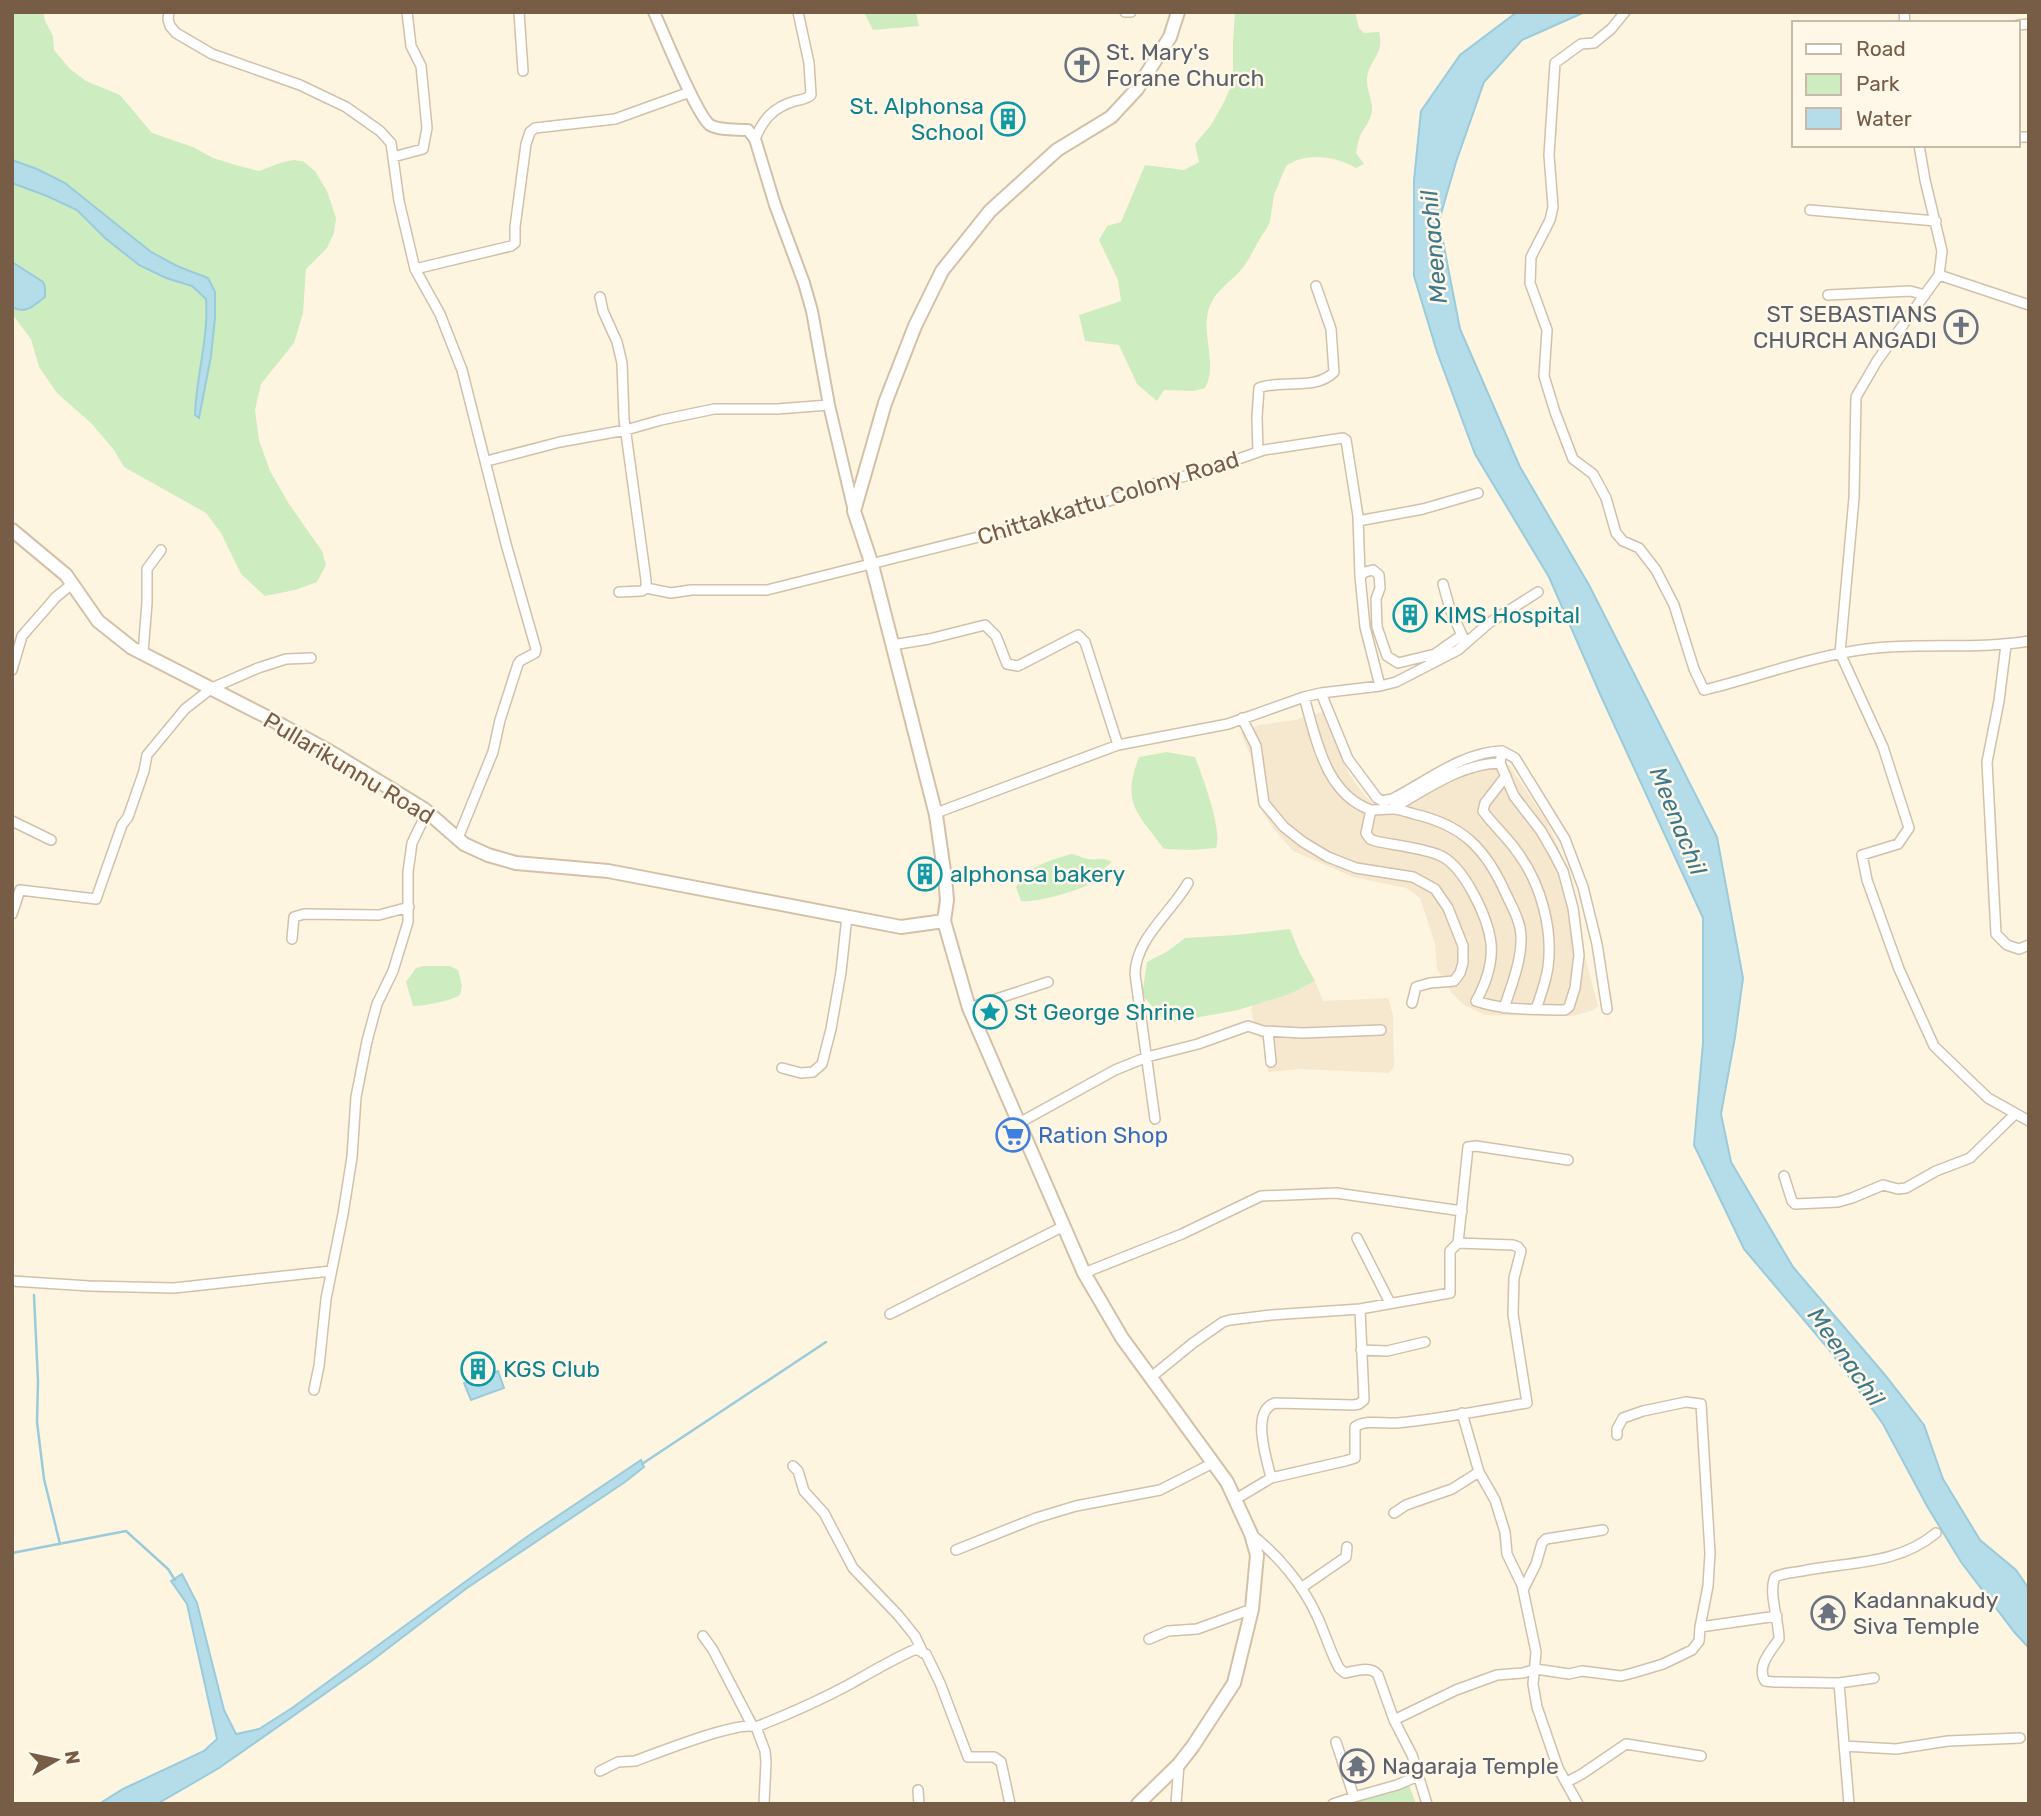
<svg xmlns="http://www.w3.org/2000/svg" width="2041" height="1816" font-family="Rubik,sans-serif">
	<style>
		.residential { fill: #f6e8cf }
		.green { fill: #cdecbf }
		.water { fill: #b5dce9; stroke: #9acbdb; stroke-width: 2 }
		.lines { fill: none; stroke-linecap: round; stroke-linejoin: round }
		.stream { stroke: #9acbdb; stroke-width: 2.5 }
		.minor-casing { stroke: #d2c0aa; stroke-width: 12 }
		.tertiary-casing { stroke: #d2c0aa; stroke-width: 14 }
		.secondary-casing { stroke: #d5c0a7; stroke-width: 16 }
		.minor { stroke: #fff; stroke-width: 9 }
		.tertiary { stroke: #fff; stroke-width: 10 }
		.secondary { stroke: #fff; stroke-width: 12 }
		.labels { text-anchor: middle; stroke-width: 5; stroke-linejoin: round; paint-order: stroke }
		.worship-label { font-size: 23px; fill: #5b616d; stroke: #fff8e9; text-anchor: start }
		.culture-label { font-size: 23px; fill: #0d838f; stroke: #fff8e9; text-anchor: start }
		.street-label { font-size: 23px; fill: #775c46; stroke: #fff8e9 }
		.shop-label { font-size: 23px; fill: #366cbe; stroke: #fff8e9; text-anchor: start }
		.water-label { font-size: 24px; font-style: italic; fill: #3e788c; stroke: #fff8e9 }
	</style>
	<rect width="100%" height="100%" fill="#fef5e1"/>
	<!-- residential -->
	<path class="residential" d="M1323 712 1349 774 1365 796 1376 806H1384L1405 797 1445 775 1475 762 1493 760 1509 765 1547 822 1564 860 1571 880 1578 910 1584 953 1598 1006 1594 1010 1572 1016 1485 1015 1464 1005 1451 992 1437 969 1435 944 1420 898 1406 888 1353 877 1293 851 1273 828 1258 805 1251 757 1241 733 1259 725 1295 720Z
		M1315 981 1323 1001 1388 998 1393 1015 1394 1067 1389 1073 1301 1069 1268 1072 1264 1040 1260 1038 1255 1028 1251 1010 1253 1005 1290 994Z"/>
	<!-- green -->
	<path class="green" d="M12 12H43L45 21 53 36 54 50 70 69 86 81 120 95 152 133 193 147 213 158 239 166 259 171 283 162 294 160 304 162 315 171 327 191 336 218 334 233 327 248 306 269 303 313 294 343 261 384 255 410 259 440 270 471 289 504 322 551 326 565 317 582 295 590 265 596 241 574 221 533 206 513 124 467 114 450 92 424 57 393 39 367 31 339 12 314Z
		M864 12H916L919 26 873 30Z
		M1235 12H1355L1359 28 1364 33 1379 32C1385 54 1370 58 1367 78 1366 89 1373 100 1372 111 1371 120 1364 128 1360 136 1358 142 1357 147 1356 153L1364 164 1356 168C1335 156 1307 152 1286 166L1274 195 1270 221 1267 228C1258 239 1253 254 1244 266 1231 284 1210 291 1207 318 1204 341 1217 367 1205 388L1193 391 1164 390 1157 401 1137 384 1119 345 1085 341 1079 315 1121 301 1118 280 1099 240 1107 226 1121 222 1145 165 1184 170 1199 162 1195 144 1211 125 1224 102 1233 82V41Z
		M1167 752 1195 757C1202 776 1223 830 1216 848L1193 850 1164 849C1137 812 1121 804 1139 757Z
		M1071 854C1078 855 1082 858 1088 859 1098 861 1102 856 1112 862L1088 882 1086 886C1072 892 1036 903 1021 901L1016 887C1028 866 1049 861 1071 854Z
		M1290 929 1300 954 1315 981 1290 994 1238 1010 1167 1023 1142 995 1147 962 1168 951 1185 938 1236 935Z
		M424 966H450L458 970 462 986 460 995C450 1001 425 1006 413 1006L406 982 416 968Z
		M1409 1785 1416 1804H1345Z"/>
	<!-- water -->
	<path class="water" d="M1517 12H1585L1522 40 1484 82 1456 162 1439 221 1460 329 1520 467 1589 585 1717 837 1743 978 1735 1037 1721 1114 1731 1162 1793 1267 1885 1375 1924 1425 1943 1479 1980 1540 2016 1570 2029 1589V1648L2015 1633 1961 1562 1927 1506 1883 1424 1831 1352 1744 1249 1694 1145 1703 1043V918L1600 694 1549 577 1475 454 1437 352 1414 276V180L1421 111 1460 55Z
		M12 160 37 169 65 183 151 252 177 266 208 278 215 292V318L211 356 199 418 195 415C196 376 209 338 206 299L192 286 166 278 139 265 105 238 77 210 47 196 12 183Z
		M12 262 43 282 45 287V297C34 305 26 315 12 307Z
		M498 1371 504 1388 471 1400 464 1383Z
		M641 1460 644 1467 625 1482 467 1588 370 1662 219 1768 157 1804H99L123 1789 204 1751 217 1739 187 1604 171 1581 182 1574 197 1603 224 1710 236 1734 259 1729 292 1708 528 1536Z"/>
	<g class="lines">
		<!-- stream -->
		<path class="stream" d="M34 1295 38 1381 37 1422 44 1479 60 1544
			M642 1464 826 1342
			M12 1553 126 1531 168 1569 175 1580"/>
		<defs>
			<path id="minor" d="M169 12 168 19 170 26 176 33 212 54 300 85 346 107 380 131 391 143 399 201 415 269 440 314 462 370 506 544 536 649 535 653 520 661 518 664 500 720 493 752 458 838
				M519 12 523 71
				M1125 12H1131
				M1625 12 1611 29 1594 43 1581 44 1555 63 1549 155 1553 207 1550 220 1531 257 1530 283 1547 330 1544 376 1555 412 1573 459 1593 474 1606 498 1616 533 1623 541 1639 548 1656 570 1674 605 1694 669 1704 690C1758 677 1811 656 1867 649 1920 642 1975 650 2029 641
				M1904 12 1905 23
				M2018 25 2029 24
				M2018 137H2029
				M755 139C763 119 774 107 795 101 802 99 805 100 811 95L809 63 798 12
				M1919 145 1925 180 1942 251 1939 275 1877 361 1856 397 1854 498 1840 653 1883 747 1909 828 1898 844 1862 855 1867 880 1899 969 1934 1046 1988 1098 2029 1121
				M393 157 423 149 427 128 421 66 411 46 407 12
				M1810 210 1936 221
				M415 269 511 246 515 243V227L526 144 530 132 535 128 615 119 690 92
				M1939 275 2029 305
				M1828 295 1910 291 1925 295
				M600 297 603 311 617 342 622 363 624 419 646 580V588L642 591 619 592
				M1258 452 1257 417 1259 388C1281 379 1316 391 1334 372L1331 329 1316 286
				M487 461 560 442 626 430 661 420 714 409H777L829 405
				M1358 521 1423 509 1478 493
				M646 588 671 593 691 590H767L1058 517 1115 499 1156 483 1198 473 1264 450 1343 438 1346 440 1358 516 1360 576
				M1466 643 1489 623 1538 592
				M892 645 929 639 985 625 996 636 1007 664 1018 666 1078 635 1085 642 1118 745
				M2006 645 1999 701 1987 762 1996 934 2007 945 2019 949 2029 945
				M143 653 147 603V569L161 550
				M12 670 22 636 56 597 72 584
				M1380 686 1365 627 1360 576 1365 572 1373 570 1379 575 1380 588 1376 599 1377 627 1387 656 1398 663 1435 654 1462 635 1450 609 1443 584
				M1321 693 1348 759 1377 798 1382 801 1392 799C1426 782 1462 752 1502 751L1500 763 1514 796 1541 831 1553 852 1563 871 1573 908 1579 955 1575 988 1569 1007 1565 1010C1535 1009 1505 1011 1476 1001 1486 984 1493 962 1491 943 1488 918 1464 865 1439 855 1422 848 1394 845 1375 841L1370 839 1366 833 1371 810C1378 810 1386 809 1393 809 1399 809 1407 812 1414 814 1463 825 1486 849 1506 894 1512 907 1520 920 1521 935 1522 960 1512 984 1504 1008
				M1304 697C1316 738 1325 794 1371 810
				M1242 718 1256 746 1264 803 1284 827 1303 842 1328 857 1356 868 1413 877 1435 889 1448 908 1463 946V963L1460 973 1454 981 1430 983 1416 987 1412 1003
				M1502 751 1515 758 1565 839 1583 887 1597 944 1607 1009
				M1506 776 1485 803 1483 811C1494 826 1508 838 1518 853 1541 884 1553 929 1548 967 1546 981 1541 995 1536 1009
				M1391 809C1426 790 1459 764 1500 763
				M936 813 1118 745 1228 724 1304 697 1321 693 1380 686 1396 682 1458 650 1466 643 1462 635
				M12 821 51 840
				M12 914 20 890 96 899 122 825 128 817 144 771 147 755 185 709 212 688 258 668 286 659 311 658
				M292 939 294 917 304 914 379 915 409 907
				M969 1008 1048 982
				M1268 1032 1271 1062
				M782 1068 801 1073 813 1072 822 1064 831 1029 841 972 847 916
				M1155 1119 1135 974C1136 938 1171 913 1188 883
				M1019 1123 1115 1070 1147 1057 1198 1044 1248 1026 1263 1031 1302 1033 1381 1030
				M1784 1176 1792 1201 1795 1204 1838 1202 1852 1198 1883 1185 1898 1189 1906 1188 1936 1171 1970 1158 2015 1114
				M1357 1238 1390 1303
				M1084 1273 1182 1234 1261 1196 1336 1193 1462 1211
				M12 1281 89 1286 174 1288 331 1271
				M890 1314 1064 1226
				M1361 1350 1387 1351 1425 1342
				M1150 1378 1193 1343 1223 1322 1230 1320 1271 1315 1360 1309 1450 1293V1251L1458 1243 1468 1147 1476 1146 1568 1160
				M314 1390 319 1366 326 1299 343 1214 352 1157 356 1097 367 1041 377 1004 393 971 408 922V872L412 843 427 812
				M1462 1413 1479 1472
				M793 1466 798 1471 804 1491 824 1513 853 1568 898 1615 915 1636 923 1653
				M1271 1478C1267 1459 1250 1411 1275 1403L1354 1405 1359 1404 1364 1400 1360 1309
				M1236 1499 1271 1478 1345 1461 1355 1458V1427C1365 1419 1385 1424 1397 1423 1441 1419 1484 1410 1527 1403L1513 1314 1514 1278 1521 1251 1518 1247 1513 1245 1458 1243
				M1394 1513 1406 1505 1452 1489 1479 1472 1495 1500 1505 1532 1507 1554 1522 1585 1536 1652 1533 1684 1537 1707 1558 1768 1578 1804
				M1251 1534C1278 1555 1303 1585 1317 1616 1325 1633 1330 1651 1339 1668L1345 1673C1355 1671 1371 1665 1378 1675L1394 1720 1412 1755 1427 1804
				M956 1550 1036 1518 1076 1506 1160 1490 1213 1463
				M1301 1588 1346 1557 1347 1547
				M1523 1590 1536 1564 1542 1543 1546 1539 1603 1530
				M1700 1627 1777 1616
				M703 1636 713 1650 752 1725
				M1149 1639 1168 1631 1197 1629 1252 1609
				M1874 1678 1839 1683 1774 1682 1765 1681C1756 1666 1771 1651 1779 1639 1779 1620 1768 1593 1775 1577 1785 1572 1796 1573 1807 1570 1852 1562 1899 1564 1936 1533
				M1839 1683 1849 1804
				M1394 1720 1456 1690 1497 1675 1523 1673 1536 1669 1569 1674 1582 1671 1621 1676 1633 1673 1663 1664 1692 1650 1699 1641 1700 1627 1708 1586 1710 1553 1701 1404 1686 1402 1643 1411 1623 1418 1617 1429V1435
				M756 1727 765 1751 766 1762 764 1804
				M1336 1742 1354 1797 1397 1785 1418 1776
				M1844 1746 1896 1749 1948 1741 2020 1738
				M600 1771 618 1762 635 1761C657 1753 739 1720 756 1727 789 1714 821 1700 852 1683 873 1671 893 1659 916 1649L926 1654 940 1683 968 1757H994L1001 1762 1010 1804
				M1567 1782 1582 1774 1626 1744 1701 1756
				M918 1790 919 1804
				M1176 1804 1179 1764
				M1333 1804 1354 1797"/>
			<path id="tertiary" d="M654 12C663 32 697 116 710 125 720 131 736 129 748 130L755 139 775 205 804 283 812 311 829 405 854 511"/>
			<path id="secondary" d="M12 530 66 575 98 621 132 648 265 716 334 754 424 809 464 844 488 855 516 863 608 871 901 927 944 921
				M1138 1804 1179 1764 1193 1746 1234 1683 1252 1609 1257 1555 1251 1534 1227 1482 1122 1338 1084 1273 969 1008 944 921 947 900 945 878 936 815 872 565 854 511 885 403 915 326 942 271 990 211 1057 150 1111 117 1137 89 1170 37 1178 12"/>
		</defs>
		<!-- minor casing -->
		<use href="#minor" class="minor-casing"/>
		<!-- tertiary casing -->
		<use href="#tertiary" class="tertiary-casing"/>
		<!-- secondary casing -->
		<use href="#secondary" class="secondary-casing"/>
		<!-- minor -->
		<use href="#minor" class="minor"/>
		<!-- tertiary -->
		<use href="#tertiary" class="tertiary"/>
		<!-- secondary -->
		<use href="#secondary" class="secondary"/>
	</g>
	<!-- icons -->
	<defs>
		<symbol id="church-ring" viewBox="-11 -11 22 22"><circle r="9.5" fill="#fff8e9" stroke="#6b7280" stroke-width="1.5"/><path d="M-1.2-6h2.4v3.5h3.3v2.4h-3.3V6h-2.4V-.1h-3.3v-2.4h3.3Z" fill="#6b7280"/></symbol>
		<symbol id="building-ring" viewBox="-11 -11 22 22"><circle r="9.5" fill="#fff8e9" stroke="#0f9aa8" stroke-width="1.5"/><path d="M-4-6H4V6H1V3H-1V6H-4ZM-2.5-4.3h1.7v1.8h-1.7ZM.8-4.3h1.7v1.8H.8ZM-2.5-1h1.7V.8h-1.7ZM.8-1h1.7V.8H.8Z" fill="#0f9aa8"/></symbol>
		<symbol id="sight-ring" viewBox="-11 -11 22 22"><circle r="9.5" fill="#fff8e9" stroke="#0f9aa8" stroke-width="1.5"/><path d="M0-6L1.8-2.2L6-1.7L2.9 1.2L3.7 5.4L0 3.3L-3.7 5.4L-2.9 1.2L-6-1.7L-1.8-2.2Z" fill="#0f9aa8"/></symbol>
		<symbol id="supermarket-ring" viewBox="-11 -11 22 22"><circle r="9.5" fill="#fff8e9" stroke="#3f7fe0" stroke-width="1.5"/><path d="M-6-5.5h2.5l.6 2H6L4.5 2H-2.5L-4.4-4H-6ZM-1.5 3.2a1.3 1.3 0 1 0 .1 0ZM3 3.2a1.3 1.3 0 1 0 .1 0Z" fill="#3f7fe0"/></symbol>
		<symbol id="temple-ring" viewBox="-11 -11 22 22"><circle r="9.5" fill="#fff8e9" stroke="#6b7280" stroke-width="1.5"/><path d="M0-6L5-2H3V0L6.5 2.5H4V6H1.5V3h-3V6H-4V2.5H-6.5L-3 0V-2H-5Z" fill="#6b7280"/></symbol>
	</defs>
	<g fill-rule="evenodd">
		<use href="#church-ring" x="1063" y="46" width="38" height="38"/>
		<use href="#building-ring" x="989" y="100" width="38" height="38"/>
		<use href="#church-ring" x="1942" y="308" width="38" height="38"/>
		<use href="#building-ring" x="1391" y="596" width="38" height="38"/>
		<use href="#building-ring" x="906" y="855" width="38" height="38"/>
		<use href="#sight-ring" x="971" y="993" width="38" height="38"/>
		<use href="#supermarket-ring" x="994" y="1116" width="38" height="38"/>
		<use href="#building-ring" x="459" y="1350" width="38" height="38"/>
		<use href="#temple-ring" x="1809" y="1594" width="38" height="38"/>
		<use href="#temple-ring" x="1338" y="1747" width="38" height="38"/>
	</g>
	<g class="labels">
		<!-- worship labels -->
		<g class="worship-label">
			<text x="1106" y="60">St. Mary's<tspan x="1106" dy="26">Forane Church</tspan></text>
			<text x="1937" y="322" text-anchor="end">ST SEBASTIANS<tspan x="1937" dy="26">CHURCH ANGADI</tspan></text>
			<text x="1853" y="1608">Kadannakudy<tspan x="1853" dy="26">Siva Temple</tspan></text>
			<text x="1382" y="1774">Nagaraja Temple</text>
		</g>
		<!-- culture labels -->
		<g class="culture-label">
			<text x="984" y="114" text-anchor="end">St. Alphonsa<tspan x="984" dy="26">School</tspan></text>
			<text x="1434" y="623">KIMS Hospital</text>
			<text x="950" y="882">alphonsa bakery</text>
			<text x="1014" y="1020">St George Shrine</text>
			<text x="503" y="1377">KGS Club</text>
		</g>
		<!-- street labels -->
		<g class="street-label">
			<text transform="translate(1108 498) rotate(-17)" y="8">Chittakkattu Colony Road</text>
			<text transform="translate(349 768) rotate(31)" y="8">Pullarikunnu Road</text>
		</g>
		<!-- shop labels -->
		<g class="shop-label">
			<text x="1038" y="1143">Ration Shop</text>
		</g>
		<!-- water labels -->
		<g class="water-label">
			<text transform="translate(1434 247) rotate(-95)" y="8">Meenachil</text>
			<text transform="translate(1678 821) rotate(68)" y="8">Meenachil</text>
			<text transform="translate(1846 1357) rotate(55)" y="8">Meenachil</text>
		</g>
	</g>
	<!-- border -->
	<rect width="2041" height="1816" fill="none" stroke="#775c46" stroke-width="28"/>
	<!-- legend -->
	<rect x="1792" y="21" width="228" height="126" fill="#fff8e9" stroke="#c9baa8" stroke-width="2"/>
	<rect x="1806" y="44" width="35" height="10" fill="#ffffff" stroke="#c9baa8" stroke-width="2"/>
	<text x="1856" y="56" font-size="21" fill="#775c46">Road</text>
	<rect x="1806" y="74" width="35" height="21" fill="#cdecbf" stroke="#c9baa8" stroke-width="2"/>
	<text x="1856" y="91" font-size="21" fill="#775c46">Park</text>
	<rect x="1806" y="108" width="35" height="21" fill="#b5dce9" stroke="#c9baa8" stroke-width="2"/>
	<text x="1856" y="126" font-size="21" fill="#775c46">Water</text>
	<!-- north arrow -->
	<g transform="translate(56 1760) rotate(81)" stroke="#fff8e9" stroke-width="5" paint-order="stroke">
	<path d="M0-5L12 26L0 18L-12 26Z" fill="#775c46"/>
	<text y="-10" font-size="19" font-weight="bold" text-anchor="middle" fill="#775c46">N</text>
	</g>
</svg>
